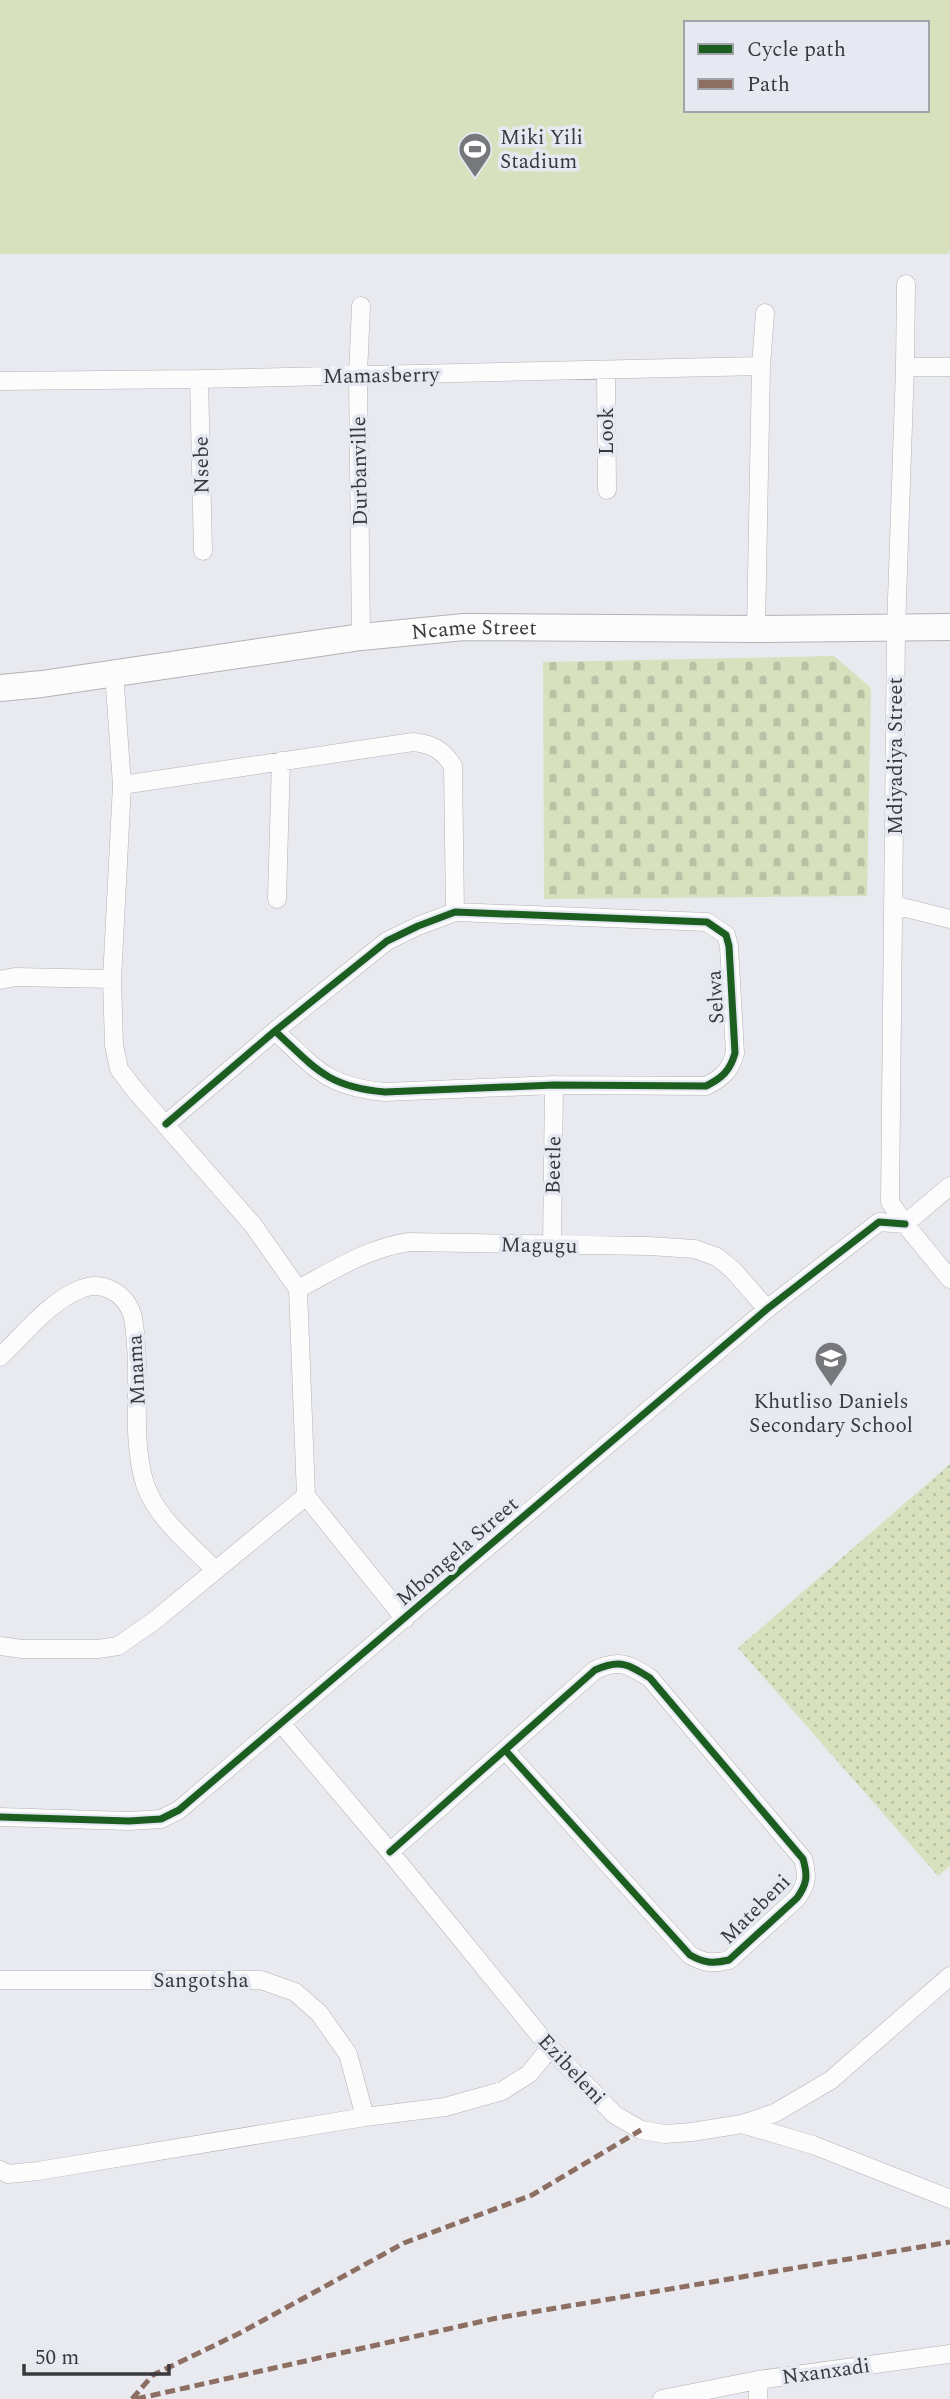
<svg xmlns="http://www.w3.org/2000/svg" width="950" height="2399" font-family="Spectral,serif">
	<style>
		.cemetery { fill: url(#cemetery-stones) }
		.park { fill: url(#park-dots) }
		.pitch { fill: #d8e0be; fill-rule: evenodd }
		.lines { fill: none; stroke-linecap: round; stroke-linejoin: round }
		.street-casing { stroke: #b2b3b6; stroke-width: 19 }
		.secondary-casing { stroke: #b2b3b6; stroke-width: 28 }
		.street { stroke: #fcfcfd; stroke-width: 18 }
		.secondary { stroke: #fcfcfd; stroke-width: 26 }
		.quiet { stroke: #8d6e63; stroke-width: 5; stroke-dasharray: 10 5; stroke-linecap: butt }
		.cycleway-casing { stroke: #e6e9f2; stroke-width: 11 }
		.cycleway { stroke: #1b5e20; stroke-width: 7 }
		.labels { text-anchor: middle; stroke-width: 7; stroke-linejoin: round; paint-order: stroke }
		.poi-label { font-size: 21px; fill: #393a3e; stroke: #e6e9f2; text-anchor: start }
		.street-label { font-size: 21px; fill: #393a3e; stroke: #e6e9f2 }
	</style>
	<defs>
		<pattern id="cemetery-stones" width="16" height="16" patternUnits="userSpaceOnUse" patternTransform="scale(1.75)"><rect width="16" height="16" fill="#d8e0be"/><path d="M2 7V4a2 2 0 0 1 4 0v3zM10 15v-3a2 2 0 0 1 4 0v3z" fill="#bac1a4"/></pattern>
		<pattern id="park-dots" width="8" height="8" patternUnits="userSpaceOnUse" patternTransform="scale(1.75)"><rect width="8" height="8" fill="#d8e0be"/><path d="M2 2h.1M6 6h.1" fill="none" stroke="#bac1a4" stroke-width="1.8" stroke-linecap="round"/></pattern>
	</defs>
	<rect width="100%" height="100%" fill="#e9eaef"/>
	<!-- cemetery -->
	<path class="cemetery" d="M834 656 871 688 867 896 544 899 543 662Z"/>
	<!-- park -->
	<path class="park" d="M950 1464V1866L938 1876 738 1648Z"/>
	<!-- pitch -->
	<path class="pitch" d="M0 0H950V249L948 254H0ZM686 23H927V110H686Z"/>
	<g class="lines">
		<defs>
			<path id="street" d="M906 284 905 367 896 629 890 1202 905 1224 950 1279
				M905 367H950
				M606 371 607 490
				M199 379 203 551
				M0 381 199 379 761 366
				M756 629 761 366 765 313
				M361 637 358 375 361 306
				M114 672 122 785 112 979 114 1045 119 1069 134 1089 253 1225 298 1289 306 1496 405 1619
				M122 785 413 742C432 744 443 750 453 766L455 912
				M277 899 281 761
				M894 905 950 919
				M0 980 15 977 112 979
				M166 1124 275 1031 387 941 418 926 455 912 707 922 726 935 729 946 735 1053C730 1071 722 1078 706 1086L554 1085 385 1092C327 1087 315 1068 275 1031
				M905 1224 950 1186
				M552 1245 554 1085
				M298 1289C334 1270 368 1248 409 1242L649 1246 695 1249 717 1257 733 1270 767 1309
				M0 1357C24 1334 50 1301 81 1289 102 1280 125 1293 132 1314 136 1329 136 1346 137 1362 138 1401 133 1446 145 1484 156 1518 191 1545 215 1570
				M0 1646 22 1649H98L118 1646 154 1621 306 1496
				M281 1723 390 1852 550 2048 615 2115 641 2130 665 2134 692 2132 742 2124 775 2113 831 2080 950 1976
				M0 1817 129 1821 161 1819 179 1810 767 1309 879 1222 905 1224
				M390 1852 595 1670C620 1659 628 1664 650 1678L803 1859C808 1876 807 1884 797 1898L729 1960C713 1964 704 1963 690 1955L506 1751
				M0 1980H261L295 1992 319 2013 348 2054 365 2117
				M742 2124 813 2145 950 2199
				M0 2170 8 2174 38 2171 365 2117 445 2107 502 2091 529 2074 550 2048
				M662 2399 758 2380 950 2354
				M758 2399V2380"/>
			<g id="secondary">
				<path id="s1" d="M0 688 42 684 361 637 464 627 756 629 950 627"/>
			</g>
		</defs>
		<!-- street casing -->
		<use href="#street" class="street-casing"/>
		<!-- secondary casing -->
		<use href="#secondary" class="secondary-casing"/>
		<!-- street -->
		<use href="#street" class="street"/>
		<!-- secondary -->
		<use href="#secondary" class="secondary"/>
		<!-- quiet -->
		<path class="quiet" d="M132 2399 153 2375 240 2333 404 2243 532 2195 641 2130
			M136 2399 497 2318 950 2242"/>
		<defs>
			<path id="cycleway" d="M166 1124 275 1031 387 941 418 926 455 912 707 922 726 935 729 946 735 1053C730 1071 722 1078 706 1086L554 1085 385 1092C327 1087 315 1068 275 1031
				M0 1817 129 1821 161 1819 179 1810 767 1309 879 1222 905 1224
				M390 1852 595 1670C620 1659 628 1664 650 1678L803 1859C808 1876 807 1884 797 1898L729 1960C713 1964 704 1963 690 1955L506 1751"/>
		</defs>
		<!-- cycleway casing -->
		<use href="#cycleway" class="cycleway-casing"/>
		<!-- cycleway -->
		<use href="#cycleway" class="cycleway"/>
	</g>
	<!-- icons -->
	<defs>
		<symbol id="stadium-pin" viewBox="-11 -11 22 30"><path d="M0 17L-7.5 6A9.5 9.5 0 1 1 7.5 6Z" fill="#77787c" stroke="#e6e9f2"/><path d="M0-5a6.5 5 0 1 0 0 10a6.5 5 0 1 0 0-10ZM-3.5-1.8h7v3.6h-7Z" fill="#fff"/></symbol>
		<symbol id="school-pin" viewBox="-11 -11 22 30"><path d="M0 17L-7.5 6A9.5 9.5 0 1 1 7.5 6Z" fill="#77787c" stroke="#e6e9f2"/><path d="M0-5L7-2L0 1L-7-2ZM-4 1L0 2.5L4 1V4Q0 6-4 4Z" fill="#fff"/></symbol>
	</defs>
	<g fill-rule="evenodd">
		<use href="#stadium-pin" x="456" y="130" width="38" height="52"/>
		<use href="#school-pin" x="812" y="1339" width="38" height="52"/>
	</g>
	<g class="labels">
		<!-- poi labels -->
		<g class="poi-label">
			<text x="500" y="144">Miki Yili<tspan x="500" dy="24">Stadium</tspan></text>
			<text x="831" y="1408" text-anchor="middle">Khutliso Daniels<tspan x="831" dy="24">Secondary School</tspan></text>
		</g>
		<!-- street labels -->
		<g class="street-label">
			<text transform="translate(381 375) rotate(-1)" y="7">Mamasberry</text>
			<text transform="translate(606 431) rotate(-90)" y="7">Look</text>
			<text transform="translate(201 465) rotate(-91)" y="7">Nsebe</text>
			<text transform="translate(359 471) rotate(-91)" y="7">Durbanville</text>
			<text dy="7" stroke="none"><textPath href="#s1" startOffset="478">Ncame Street</textPath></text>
			<text transform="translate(895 756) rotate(-90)" y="7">Mdiyadiya Street</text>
			<text transform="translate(715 997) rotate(-93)" y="7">Selwa</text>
			<text transform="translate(553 1165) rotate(-89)" y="7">Beetle</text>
			<text transform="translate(539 1245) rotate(1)" y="7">Magugu</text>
			<text transform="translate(136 1370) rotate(-93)" y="7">Mnama</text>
			<text transform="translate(457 1551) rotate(-41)" y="7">Mbongela Street</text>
			<text transform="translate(755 1909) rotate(-45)" y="7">Matebeni</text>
			<text x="201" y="1987">Sangotsha</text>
			<text transform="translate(572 2069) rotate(47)" y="7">Ezibeleni</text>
			<text transform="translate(826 2371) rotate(-8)" y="7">Nxanxadi</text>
		</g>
	</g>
	<!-- legend -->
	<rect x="684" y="21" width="245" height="91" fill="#e6e9f2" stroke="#a1a3aa" stroke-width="2"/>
	<rect x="698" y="44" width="35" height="10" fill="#1b5e20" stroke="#a1a3aa" stroke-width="2"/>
	<text x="747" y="56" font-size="21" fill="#393a3e">Cycle path</text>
	<rect x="698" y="79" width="35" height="10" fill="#8d6e63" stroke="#a1a3aa" stroke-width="2"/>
	<text x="747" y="91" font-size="21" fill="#393a3e">Path</text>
	<!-- scale -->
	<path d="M24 2364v10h145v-10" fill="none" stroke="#393a3e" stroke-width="3.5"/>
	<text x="35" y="2364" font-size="21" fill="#393a3e" stroke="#e6e9f2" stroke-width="5" paint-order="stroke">50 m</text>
</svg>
